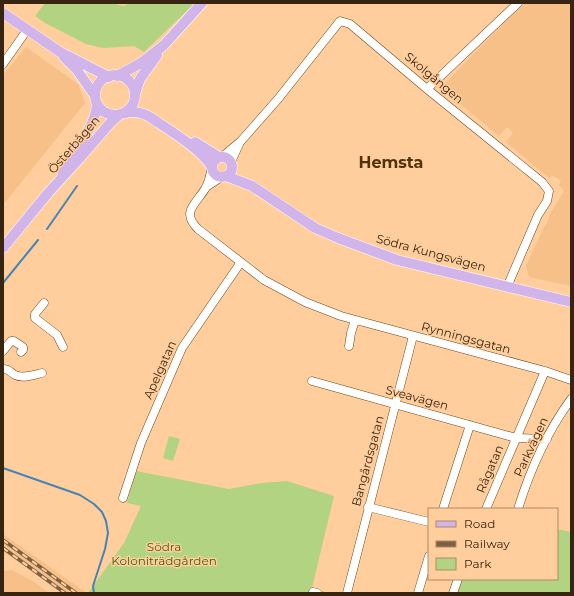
<svg xmlns="http://www.w3.org/2000/svg" width="574" height="596" font-family="Montserrat,sans-serif">
	<style>
		.built { fill: #f6c088 }
		.green { fill: #b1d382 }
		.lines { fill: none; stroke-linecap: round; stroke-linejoin: round }
		.stream { stroke: #4684b6; stroke-width: 2 }
		.minor-casing { stroke: #6f4714; stroke-width: 9 }
		.major-casing { stroke: #fff; stroke-width: 11 }
		.minor { stroke: #fff; stroke-width: 8 }
		.major { stroke: #d1b5ea; stroke-width: 10 }
		.rail-casing { stroke: #7d6042; stroke-width: 3.5 }
		.rail { stroke: #ffce9c; stroke-width: 2; stroke-dasharray: 6; stroke-linecap: butt }
		.labels { text-anchor: middle; stroke-width: 3; stroke-linejoin: round; paint-order: stroke }
		.street-label { font-size: 12px; fill: #372511; stroke: #ffce9c }
		.park-label { font-size: 12px; fill: #445f10; stroke: #ffce9c }
		.district-label { font-size: 16px; font-weight: bold; fill: #50320b; stroke: #ffce9c }
	</style>
	<rect width="100%" height="100%" fill="#ffce9c"/>
	<!-- built -->
	<path class="built" d="M525 3H571V286L529 277 526 266 544 227 548 221 550 214 564 191 559 185 561 180 553 176 549 178 506 142 513 133 507 127 499 136 444 90V85L471 56Z
		M26 47 78 84 85 103 3 205V75Z
		M3 534 87 593H63L17 561 3 551Z
		M12 570 33 581 49 593H3V571Z"/>
	<!-- green -->
	<path class="green" d="M45 3H111L123 6 131 3H195L144 52 134 46 103 48 86 44 45 23 35 16Z
		M169 436 180 439 173 461 163 458Z
		M136 471 229 489 262 483 287 481 334 496 312 588 329 593H88L124 543 141 506 127 503Z
		M557 529 571 532V593H454L459 579H557Z"/>
	<g class="lines">
		<!-- stream -->
		<path class="stream" d="M47 229 77 186
			M3 283 38 240
			M3 468 80 495 94 504 102 512 106 521 108 533 105 549 93 586 94 593"/>
		<defs>
			<path id="minor" d="M3 64 27 30
				M427 89 518 3
				M222 157 241 141 278 99 340 21 350 24 427 89 542 182 549 191 547 201 538 215 507 287
				M231 162 240 142
				M212 168C210 175 209 183 205 189 195 205 181 212 198 229L264 280 305 302 341 316 545 371 571 380
				M206 187 223 176
				M44 303 35 314V318L57 335 63 347
				M349 346 351 333 355 320
				M3 351 11 341H14L23 347V350L21 352
				M3 369C9 369 10 372 15 375 23 379 34 375 42 373
				M312 381 516 438 547 439
				M123 498 141 443 182 348 241 262
				M368 507 429 522
				M443 509 470 425
				M486 509 545 371
				M518 509C530 470 547 432 571 399
				M313 592 317 593
				M347 593 413 336
				M418 593 429 556
				M453 593 458 579"/>
			<path id="major" d="M3 13 60 52 109 77
				M64 57 77 70 95 96
				M95 95a20 20 0 1 1 40 0a20 20 0 1 1-40 0Z
				M117 76 141 63 164 45 202 3
				M135 94 140 79 157 55
				M125 113C135 111 141 112 150 117 169 130 200 148 212 167
				M195 142 219 157
				M212 167a10 10 0 1 1 20 0a10 10 0 1 1-20 0Z
				M62 171C73 153 97 125 97 103
				M226 176 252 186 315 228 338 238 397 260 571 302
				M3 248 48 193 79 159 111 122 120 114"/>
		</defs>
		<!-- minor casing -->
		<use href="#minor" class="minor-casing"/>
		<!-- major casing -->
		<use href="#major" class="major-casing"/>
		<!-- minor -->
		<use href="#minor" class="minor"/>
		<!-- major -->
		<use href="#major" class="major"/>
		<defs>
			<path id="rail" d="M3 540 76 593
				M3 548 65 593"/>
		</defs>
		<!-- rail casing -->
		<use href="#rail" class="rail-casing"/>
		<!-- rail -->
		<use href="#rail" class="rail"/>
	</g>
	<g class="labels">
		<!-- street labels -->
		<g class="street-label">
			<text transform="translate(434 78) rotate(40)" y="4">Skolgången</text>
			<text transform="translate(74 145) rotate(-49)" y="4">Österbågen</text>
			<text transform="translate(431 253) rotate(15)" y="4">Södra Kungsvägen</text>
			<text transform="translate(466 338) rotate(15)" y="4">Rynningsgatan</text>
			<text transform="translate(160 370) rotate(-66)" y="4">Apelgatan</text>
			<text transform="translate(417 398) rotate(15)" y="4">Sveavägen</text>
			<text transform="translate(531 447) rotate(-65)" y="4">Parkvägen</text>
			<text transform="translate(368 461) rotate(-75)" y="4">Bangårdsgatan</text>
			<text transform="translate(490 469) rotate(-67)" y="4">Rågatan</text>
		</g>
		<!-- park labels -->
		<g class="park-label">
			<text x="164" y="551">Södra<tspan x="164" dy="14">Koloniträdgården</tspan></text>
		</g>
		<!-- district labels -->
		<g class="district-label">
			<text x="391" y="168">Hemsta</text>
		</g>
	</g>
	<!-- border -->
	<rect width="574" height="596" fill="none" stroke="#372511" stroke-width="8"/>
	<!-- legend -->
	<rect x="428" y="508" width="130" height="72" fill="#ffce9c" stroke="#af8a64"/>
	<rect x="436" y="521" width="20" height="6" fill="#d1b5ea" stroke="#af8a64"/>
	<text x="464" y="528" font-size="12" fill="#372511">Road</text>
	<rect x="436" y="541" width="20" height="6" fill="#7d6042" stroke="#af8a64"/>
	<text x="464" y="548" font-size="12" fill="#372511">Railway</text>
	<rect x="436" y="558" width="20" height="12" fill="#b1d382" stroke="#af8a64"/>
	<text x="464" y="568" font-size="12" fill="#372511">Park</text>
</svg>
